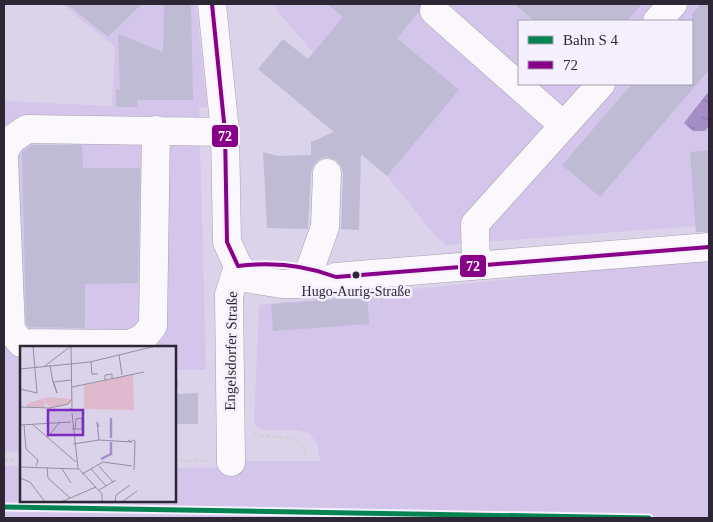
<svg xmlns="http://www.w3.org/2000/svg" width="713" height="522" font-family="Georgia,serif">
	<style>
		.built { fill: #d3c6ea; fill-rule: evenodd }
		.water { fill: url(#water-ripples) }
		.building { fill: #bfbbd5 }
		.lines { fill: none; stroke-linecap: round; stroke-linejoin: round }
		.minor-casing { stroke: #a6a0b1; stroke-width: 29 }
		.path { stroke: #d3d0d7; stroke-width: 3; stroke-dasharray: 4 2.5; stroke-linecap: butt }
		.minor { stroke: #faf8fc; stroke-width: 28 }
		.bus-1-casing { stroke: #f5f0fd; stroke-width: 8 }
		.bus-1 { stroke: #808; stroke-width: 4 }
		.rail-1-casing { stroke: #f5f0fd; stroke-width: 9 }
		.rail-1 { stroke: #028351; stroke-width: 5 }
		.bus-dot { fill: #2c2635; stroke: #f5f0fd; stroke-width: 2 }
		.labels { text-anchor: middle; stroke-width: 5; stroke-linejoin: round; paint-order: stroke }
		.bus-label { font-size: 14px; fill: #2c2635; stroke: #f5f0fd }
		.street-label { font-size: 15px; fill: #2c2635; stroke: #f5f0fd }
		.inset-river { fill: none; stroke: #a58ec8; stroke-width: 2.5 }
		.inset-road { fill: none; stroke: #958ea1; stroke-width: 1 }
		.view { fill: #7b2cbf; fill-opacity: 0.15; stroke: #7b2cbf; stroke-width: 2.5 }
		.inset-edge { fill: none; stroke: #2c2635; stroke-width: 2.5 }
		.line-badge { stroke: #f5f0fd; stroke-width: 2 }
		.badge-label { font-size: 14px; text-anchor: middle; font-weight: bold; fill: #fff }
	</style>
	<defs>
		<pattern id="water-ripples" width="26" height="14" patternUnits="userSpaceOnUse" patternTransform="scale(1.25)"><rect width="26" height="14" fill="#a58ec8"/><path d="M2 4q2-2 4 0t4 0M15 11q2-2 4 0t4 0" fill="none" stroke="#8774a3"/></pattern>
	</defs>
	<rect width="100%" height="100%" fill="#dbd3e9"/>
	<!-- built -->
	<path class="built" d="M62 4H196L207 107 199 108 206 370H175V347H21V451L4 452V101L112 106 115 47Z
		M277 4H709V225L446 245 432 232 387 176 283 89 313 53 277 10ZM519 21H692V84H519Z
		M709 259V518H4V466H21V501H175V468H240L242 461H320L317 443 309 433 297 430H263L254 424 259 305Z"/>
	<!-- water -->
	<path class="water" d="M709 91V126L705 131H693L684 123Z"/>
	<!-- building -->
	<path class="building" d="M67 4H142L108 37Z
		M164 4H191L193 100H137V107H116V89L120 90 118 34 163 52Z
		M327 4H421L419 12 397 38 459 90 387 176 361 154 359 230 341 229 343 173 341 166 336 160 327 157 320 159 314 164 311 172 308 229 267 228 263 152 277 156 311 155V142L334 132 258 69 283 39 308 59 343 17Z
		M514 4H642L627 21H535Z
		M701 4H709V70L600 197 562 165 632 84H692V14Z
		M32 145H82L83 168H140L138 283 85 284V328L29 327 26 324 22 152Z
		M709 150V232H696L690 152Z
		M367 297 369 324 273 331 271 304Z
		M198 393V424H175V394Z"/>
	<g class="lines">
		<defs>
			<path id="minor" d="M212 4 225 132 227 242 238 266 251 279 282 284H317L336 277 359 275 709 247
				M434 11 563 125
				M657 21 673 4
				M4 152 12 139 27 129 225 132
				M4 159 11 330 21 343 129 344 143 338 153 326 156 130
				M476 265 475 224 601 84
				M310 269 325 227 327 173
				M231 462 229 295 238 266"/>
		</defs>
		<!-- minor casing -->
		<use href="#minor" class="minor-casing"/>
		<!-- path -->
		<path class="path" d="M4 371 5 389
			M254 433 259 436 294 438 305 449 306 457
			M4 460H21
			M175 461H208"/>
		<!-- minor -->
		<use href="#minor" class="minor"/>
		<defs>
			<path id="bus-1" d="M212 4 225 132 227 242 238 266
				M238 266C271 262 305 265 336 277L709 247"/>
		</defs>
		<!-- bus-1 casing -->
		<use href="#bus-1" class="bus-1-casing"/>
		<!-- bus-1 -->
		<use href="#bus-1" class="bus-1"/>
		<defs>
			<path id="rail-1" d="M4 507 649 518"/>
		</defs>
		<!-- rail-1 casing -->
		<use href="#rail-1" class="rail-1-casing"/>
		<!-- rail-1 -->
		<use href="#rail-1" class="rail-1"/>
	</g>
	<!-- markers -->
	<circle class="bus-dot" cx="356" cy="275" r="4.5"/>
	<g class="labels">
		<!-- bus labels -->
		<g class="bus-label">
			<text x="356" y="296">Hugo-Aurig-Straße</text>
		</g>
		<!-- street labels -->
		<g class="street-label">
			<text transform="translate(231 351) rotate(-89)" y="5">Engelsdorfer Straße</text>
		</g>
	</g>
	<!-- overview -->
	<g transform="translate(20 346)">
		<rect width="156" height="156" fill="#dbd3e9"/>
		<path d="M113 28 114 64 64 63V39ZM28 51 51 53 49 58 30 61 24 55 25 61H7L6 58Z" fill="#dfb9cc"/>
		<path class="inset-river" d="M91 72V92M81 113 91 108V96"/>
		<path class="inset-road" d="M99 9 102 29M71 16 72 28H78M30 19 33 36 52 34M25 20 51 0M0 23 70 16 136 0M85 34V29L92 28V33M33 36 37 47 34 37M52 41 124 26M0 43 17 47 13 0M156 53 157 35M0 61 30 62 48 58 52 53M49 63H52L51 0M52 67 58 122 82 148V156M12 78 56 116M0 79 51 76M4 79 6 103 18 114 16 120M79 81 77 76 79 94M52 83H62V72L56 73 55 83M27 92 40 76M112 94 115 95 114 124M53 98 79 94 112 96 108 94M79 120 93 136M0 121 58 123M27 121 28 132 50 152M42 123 51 137M71 123 86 140M62 128 83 116 112 120M0 132 10 136 25 156M79 144 96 134M41 156 76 141M95 156 96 149 110 139M102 156 117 145"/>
		<path class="view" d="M28 64H63V89H28Z"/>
		<rect width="156" height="156" class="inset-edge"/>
	</g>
	<g class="line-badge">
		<rect x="211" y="124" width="28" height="24" rx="5" fill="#808"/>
		<rect x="459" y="254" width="28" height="24" rx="5" fill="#808"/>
	</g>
	<g class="badge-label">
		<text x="225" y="141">72</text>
		<text x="473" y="271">72</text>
	</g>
	<!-- border -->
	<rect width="713" height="522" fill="none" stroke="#2c2635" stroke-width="10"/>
	<!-- legend -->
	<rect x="518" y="20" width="175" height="65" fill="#f5f0fd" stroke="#a59fad"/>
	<rect x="528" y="36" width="25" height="8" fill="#028351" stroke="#a59fad"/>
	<text x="563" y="45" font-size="15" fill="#2c2635">Bahn S 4</text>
	<rect x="528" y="61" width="25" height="8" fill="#880088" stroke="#a59fad"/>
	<text x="563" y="70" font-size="15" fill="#2c2635">72</text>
</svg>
